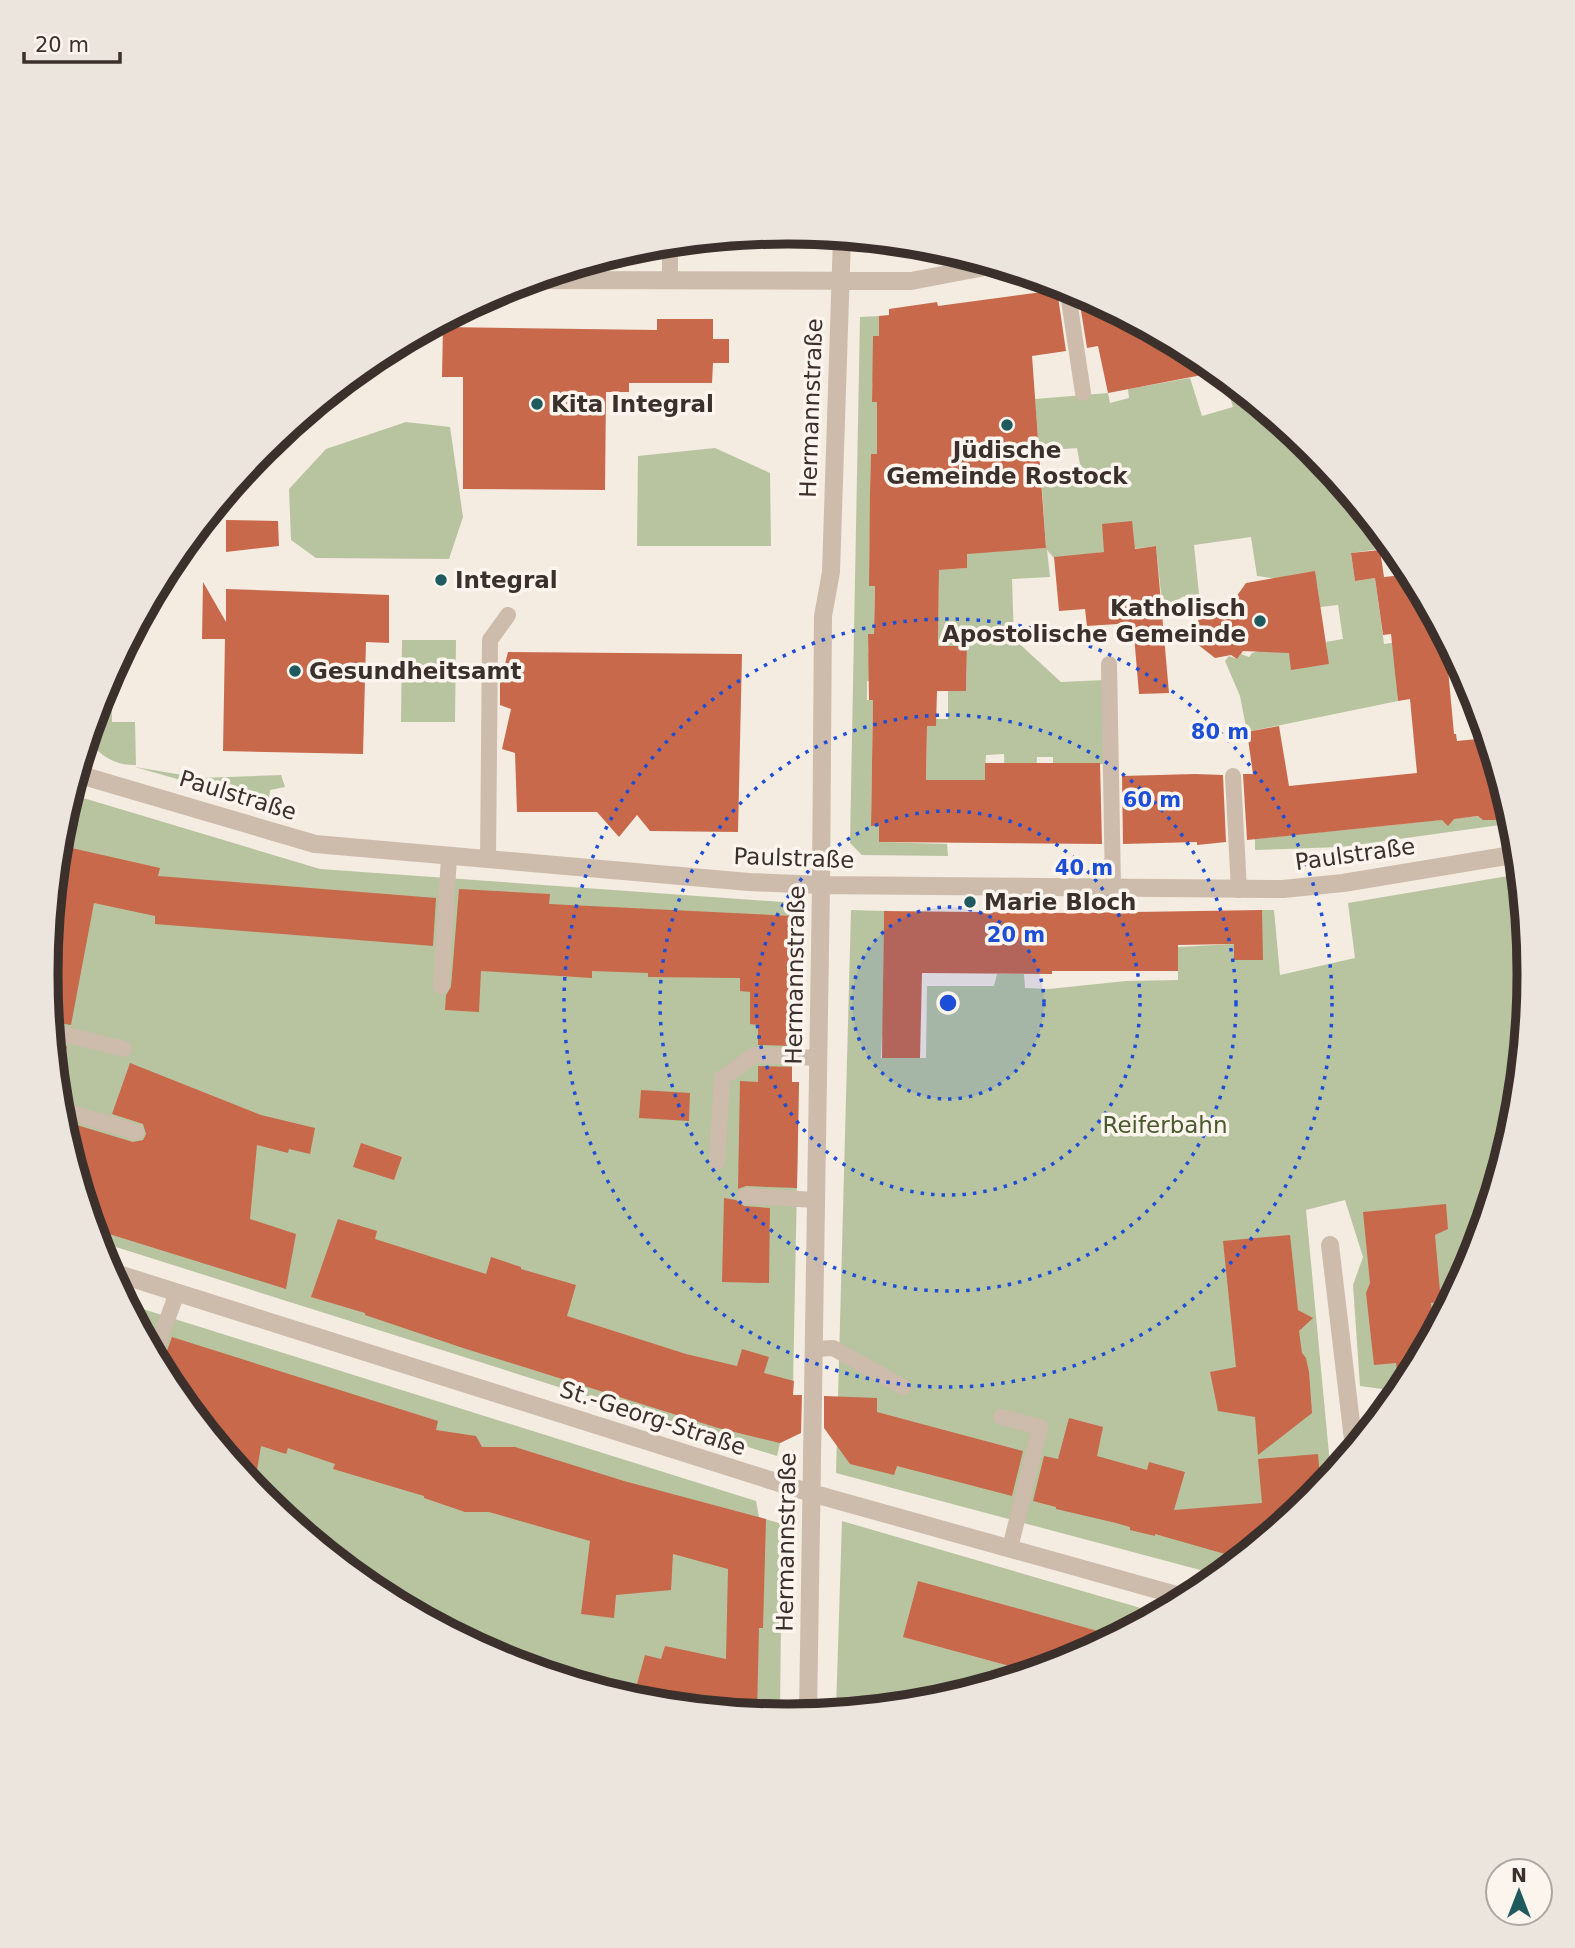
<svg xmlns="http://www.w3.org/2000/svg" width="1575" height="1948" font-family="'DejaVu Sans',sans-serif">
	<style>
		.green { fill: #b8c4a0 }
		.building { fill: #c8694b }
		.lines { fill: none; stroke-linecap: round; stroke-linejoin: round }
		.service { stroke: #cdbbac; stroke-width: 16 }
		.minor { stroke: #cdbbac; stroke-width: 18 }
		.ring { fill: none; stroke: #1d4ed8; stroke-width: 3.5; stroke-dasharray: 3.5 7 }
		.poi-dot { fill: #1f5a5e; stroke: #fbf5ee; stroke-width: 2.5 }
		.labels { text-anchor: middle; stroke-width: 7; stroke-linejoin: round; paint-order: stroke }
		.poi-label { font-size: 23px; font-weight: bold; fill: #3b302b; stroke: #fbf5ee; text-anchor: start }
		.street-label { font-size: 23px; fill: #3b302b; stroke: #fbf5ee }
		.park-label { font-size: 23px; fill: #4a5a2e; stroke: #fbf5ee }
		.rim { fill: none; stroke: #3b302b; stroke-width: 9 }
		.centre { fill: #1d4ed8; stroke: #fbf5ee; stroke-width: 3.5 }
		.ring-label { font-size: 21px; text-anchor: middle; font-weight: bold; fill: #1d4ed8; stroke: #fbf5ee; stroke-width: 7; stroke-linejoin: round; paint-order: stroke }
	</style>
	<rect width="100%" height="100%" fill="#f4ebe1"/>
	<!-- green -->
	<path class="green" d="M879 316V336L873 337 878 382 872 383V401L878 402 877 454H871L869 585 875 586 874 634 868 635V653H874L873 680 867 681V700H873L871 826H879V842L947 844 948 856 862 855 850 843 860 317Z
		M1224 377 1312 450 1393 547 1351 553 1355 581 1375 578 1384 644 1444 636 1456 658 1396 678 1398 701 1247 732 1240 696 1225 661 1229 656 1237 659 1241 654 1249 657 1252 653 1291 641V669L1328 664 1326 642 1343 639 1338 605 1320 607 1317 584 1257 576 1251 537 1194 545 1199 594 1182 597 1163 612 1156 546 1054 558 1047 550 1050 577 1012 579 1014 639 1061 682 1104 680 1108 763 1053 772V757H1037L1036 788 1005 787 1004 754 986 755 985 772 990 780 926 781 927 726H936V719H948V691H966L967 646H938L939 570 967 568 966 546 988 552 1046 548 1041 474 1081 470 1077 448 1039 451 1035 399 1108 393 1110 403 1129 398 1128 389 1190 378 1202 416 1233 407Z
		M406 422 450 427 463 517 449 559 316 558 291 540 289 489 326 449Z
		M715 448 770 473 771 546H637L638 456Z
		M402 640H456L455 722H401Z
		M111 673 112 722H135L136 765C115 766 99 755 87 739L102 690Z
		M135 767 200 778 281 775 285 787 270 790 268 805Z
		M70 794 320 869 796 903 793 916 792 982 796 983V997L792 998V1082H799L792 1437 780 1443 777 1456 97 1241 60 1118 46 974 60 829Z
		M1506 813 1507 824 1341 847 1255 850V839L1479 816 1483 820H1496L1500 814Z
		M1520 874 1529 974 1515 1119 1499 1171 1498 1164 1488 1167 1491 1197 1473 1258 1404 1387 1392 1402 1385 1403 1382 1389 1360 1386 1353 1285 1363 1257 1345 1200 1306 1210 1331 1475 1312 1499 1219 1575 836 1473 851 910 884 911 883 990 920 1037H882L881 1058H926L927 986H994L997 974H1024L1025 988 1049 989 1126 981 1178 980V947L1234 944 1262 910H1274L1280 975 1355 958 1348 903Z
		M127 1304 756 1501 759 1517 782 1524 780 1715 642 1702 503 1659 375 1591 263 1498 170 1386Z
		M842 1521 1158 1613 1071 1660 932 1702 836 1711Z"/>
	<!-- building -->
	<path class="building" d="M1057 290 1066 351 1032 356 1046 548 967 554V568L939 570 938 646H967L966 691H937L936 726H927L926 780H985V763H1100L1102 844 879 842V826H871L873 700H869L868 634H874L875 586H869L870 491 871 454H877V402H872L873 336H879V316L889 315V309L937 302 938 306Z
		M1078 292 1200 357 1202 375 1108 393 1098 346 1087 348Z
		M657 319H713V339H729V363H713L712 383H629V392H606L605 490 463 489V377H442L443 327 657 330Z
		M226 520 278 521 279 546 226 552Z
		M1132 521 1135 549 1156 546 1169 693 1139 694 1133 623 1087 626 1085 609 1059 611 1054 557 1104 552 1102 524Z
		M1380 550 1384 577 1376 578 1411 574 1445 637 1454 734H1456L1457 741 1488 738 1504 793 1506 812 1496 820H1483L1478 816 1454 819 1448 826 1442 820 1247 840 1243 774H1253L1247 732 1279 726 1289 786 1417 773 1410 699 1398 701 1391 634 1383 635 1375 578 1355 581 1351 553Z
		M1315 571 1329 664 1291 670 1289 653 1243 651 1237 659 1231 655 1215 658 1187 636 1206 610 1212 616 1218 609 1224 614 1246 583Z
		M203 582 226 622V589L389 595V643L366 642 363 754 223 751 225 639H202Z
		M508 652 742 654 738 832 650 831 637 815 619 837 597 812H517L515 753 502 749 511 709 500 705V684Z
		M1195 774 1223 775 1226 842 1197 845V842L1123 844 1122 776Z
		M67 847 160 868 158 876 436 898 433 946 155 924V916L94 903 71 1025 50 1021 46 974 50 926Z
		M459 889 550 894 549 904 793 916 792 1046 758 1045V1025L750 1024V992L740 991V978L648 977V973L592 971V978L481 971 479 1012 445 1010 446 995 451 987Z
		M1262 910 1263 960H1234V944L1178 945V971H1052V974L922 973 920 1058H882L884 911 1073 913Z
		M52 1042 67 1046 62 1071 55 1070Z
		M130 1063 261 1115 315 1128 310 1154 289 1149 288 1153 257 1145 250 1219 296 1234 286 1289 93 1229 60 1120 133 1142 143 1140 146 1134 143 1124 112 1114Z
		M758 1066 792 1067V1082H799L797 1188 746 1186 738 1189 740 1081 758 1082Z
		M641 1090 690 1093 689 1121 639 1118Z
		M361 1143 402 1157 394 1180 353 1167Z
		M724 1198 736 1200 744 1206 770 1208 769 1283 722 1282Z
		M1446 1204 1448 1229 1435 1235 1441 1302 1431 1303 1434 1331 1399 1393 1396 1363 1374 1365 1366 1293 1370 1283 1363 1212Z
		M338 1219 377 1231 375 1239 486 1274 491 1257 521 1267V1269L576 1285 567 1316 686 1354 737 1366 742 1349 769 1357 764 1373 794 1381 793 1395H802L801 1433 780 1443 718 1428 463 1348 365 1315V1313L311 1297Z
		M1290 1235 1298 1310 1313 1318 1299 1331 1302 1353 1306 1358 1309 1372 1312 1413 1258 1455 1255 1417 1218 1411 1210 1372 1236 1367 1223 1241Z
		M172 1337 438 1421 436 1430 476 1436 482 1447H515L624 1481 766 1519 763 1628H759L757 1713 648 1702 651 1688 637 1684 645 1655 661 1659 665 1646 726 1659 728 1569 673 1554 671 1590 616 1595 614 1618 581 1614 590 1541 489 1512H465L424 1498V1496L333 1469 335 1464 288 1448 286 1454 261 1446 254 1488 170 1386 159 1364 164 1359Z
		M824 1396 877 1398V1412L1023 1451 1012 1496 897 1466 894 1475 850 1464 824 1428Z
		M1069 1418 1103 1427 1097 1456 1147 1470 1149 1462 1185 1472 1174 1510 1262 1503 1258 1459 1318 1454 1321 1488 1312 1499 1239 1558 1155 1534V1536L1130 1530V1527L1116 1523 1056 1509V1507L1033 1501 1044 1456 1058 1459Z
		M918 1581 1020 1609 1115 1636 1071 1660 1032 1672 903 1637Z"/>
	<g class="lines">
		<!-- service -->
		<path class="service" d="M670 244V281
			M1067 287 1083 393
			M1109 664 1113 888
			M1233 776 1239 890
			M488 860 490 640 508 615
			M441 986 449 857
			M51 1031 124 1049
			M59 1109 136 1132
			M717 1162 722 1078 755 1055 818 1058
			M745 1196 816 1200
			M814 1349 833 1348 903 1387
			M154 1355 177 1293
			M1001 1417 1040 1427 1010 1548"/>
		<!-- minor -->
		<path class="minor" d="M530 280 911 281 995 265
			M77 774 315 844 749 882 821 885 1283 889 1343 883 1518 854
			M1330 1245 1354 1448
			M109 1271 811 1493 1187 1598
			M808 1714 821 885 823 616 831 572 842 237"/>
	</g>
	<!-- distance rings -->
	<circle cx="948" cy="1003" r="96" fill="#1d4ed8" fill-opacity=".12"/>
	<g class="ring">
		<circle cx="948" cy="1003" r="96"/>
		<circle cx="948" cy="1003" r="192"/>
		<circle cx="948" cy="1003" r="288"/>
		<circle cx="948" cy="1003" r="384"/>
	</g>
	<!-- markers -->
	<g class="poi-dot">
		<circle cx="537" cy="404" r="7"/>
		<circle cx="1007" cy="425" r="7"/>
		<circle cx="441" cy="580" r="7"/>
		<circle cx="1260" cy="621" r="7"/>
		<circle cx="295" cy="671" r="7"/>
		<circle cx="970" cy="902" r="7"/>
	</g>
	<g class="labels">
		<!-- poi labels -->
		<g class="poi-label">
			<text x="551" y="412">Kita Integral</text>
			<text x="1007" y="458" text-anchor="middle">Jüdische<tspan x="1007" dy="26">Gemeinde Rostock</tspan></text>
			<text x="455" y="588">Integral</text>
			<text x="1246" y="616" text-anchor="end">Katholisch<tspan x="1246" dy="26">Apostolische Gemeinde</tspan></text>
			<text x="309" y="679">Gesundheitsamt</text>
			<text x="984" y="910">Marie Bloch</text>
		</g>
		<!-- street labels -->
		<g class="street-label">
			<text transform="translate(811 408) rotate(-88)" y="8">Hermannstraße</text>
			<text transform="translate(238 795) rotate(17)" y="8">Paulstraße</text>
			<text transform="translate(1355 854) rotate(-8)" y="8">Paulstraße</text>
			<text transform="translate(794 858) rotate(2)" y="8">Paulstraße</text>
			<text transform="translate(795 975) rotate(-89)" y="8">Hermannstraße</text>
			<text transform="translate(653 1418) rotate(18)" y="8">St.-Georg-Straße</text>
			<text transform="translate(786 1542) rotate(-89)" y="8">Hermannstraße</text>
		</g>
		<!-- park labels -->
		<g class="park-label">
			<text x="1165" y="1133">Reiferbahn</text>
		</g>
	</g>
	<!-- crop -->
	<path d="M0 0H1575V1948H0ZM787 244H788A729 729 0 0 1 1517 973V975A729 729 0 0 1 788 1704H787A729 729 0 0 1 58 975V973A729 729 0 0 1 787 244Z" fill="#ece5de" fill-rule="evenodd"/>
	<path class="rim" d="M787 244H788A729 729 0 0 1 1517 973V975A729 729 0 0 1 788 1704H787A729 729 0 0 1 58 975V973A729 729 0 0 1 787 244Z"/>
	<circle cx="948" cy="1003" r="10" class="centre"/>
	<g class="ring-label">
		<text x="1220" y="739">80 m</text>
		<text x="1152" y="807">60 m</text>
		<text x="1084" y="875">40 m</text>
		<text x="1016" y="942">20 m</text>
	</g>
	<!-- north arrow -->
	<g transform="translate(1519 1892)"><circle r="33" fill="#fbf5ee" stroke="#aea6a0" stroke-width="2"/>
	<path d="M0-5L12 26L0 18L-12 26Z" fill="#1f5a5e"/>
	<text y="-10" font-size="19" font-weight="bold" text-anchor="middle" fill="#3b302b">N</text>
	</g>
	<!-- scale -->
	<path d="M24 52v10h96v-10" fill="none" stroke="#3b302b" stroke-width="3.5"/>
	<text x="35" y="52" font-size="21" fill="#3b302b" stroke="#fbf5ee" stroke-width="5" paint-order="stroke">20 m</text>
</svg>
